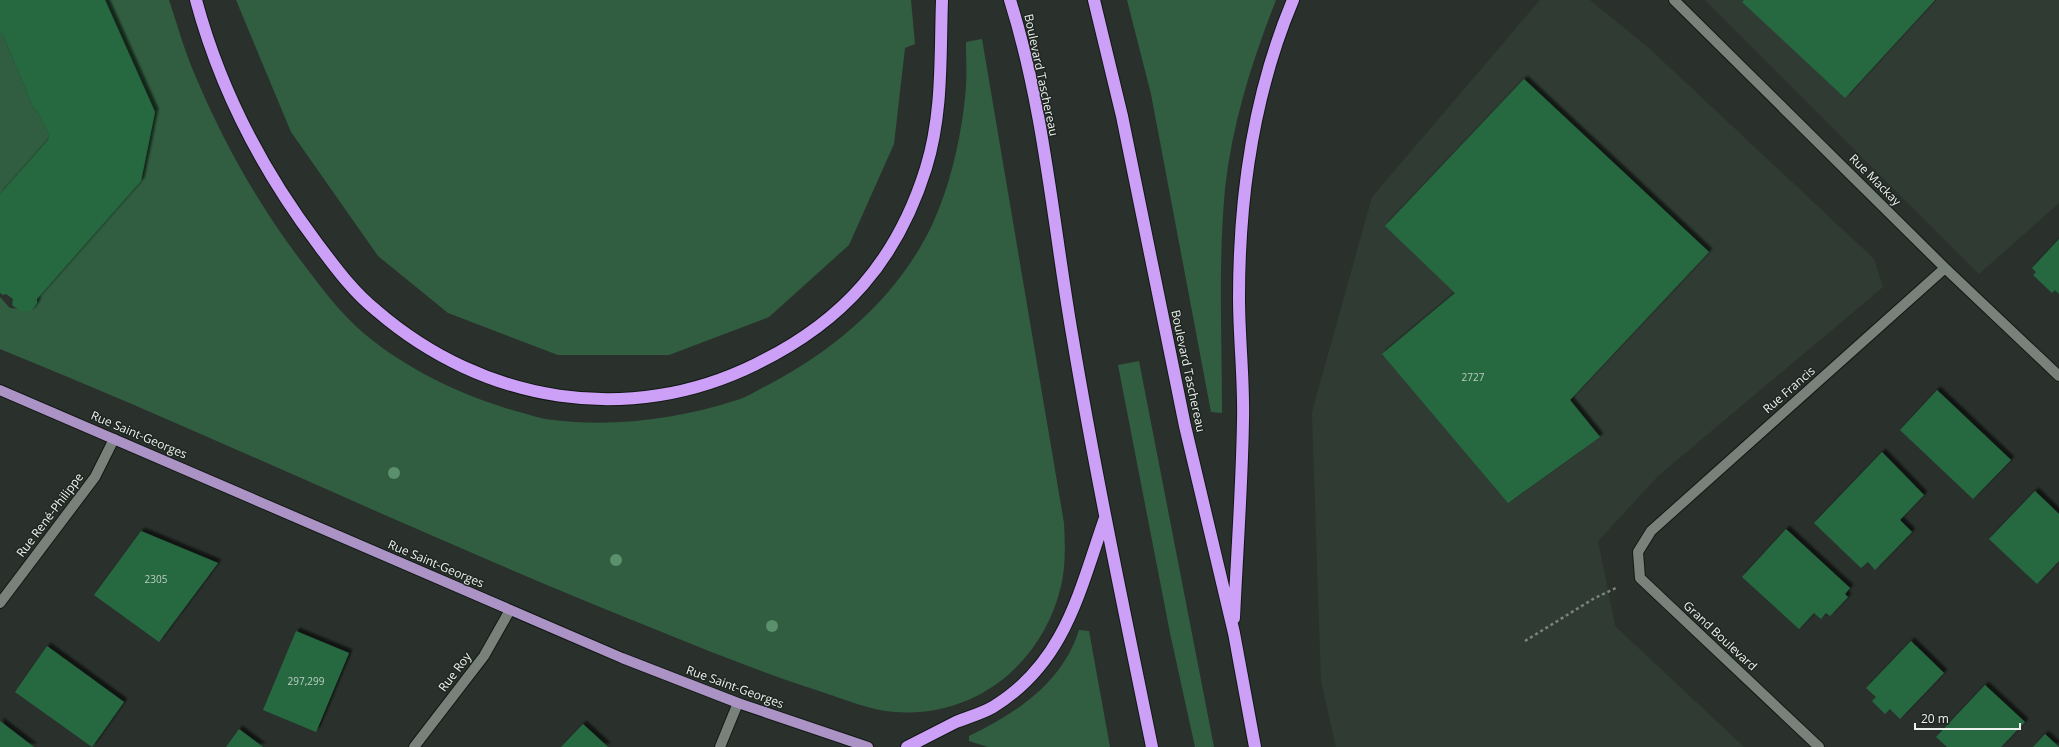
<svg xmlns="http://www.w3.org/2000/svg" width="2059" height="747" font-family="'Open Sans',sans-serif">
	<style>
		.built { fill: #303c33 }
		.green { fill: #315e40 }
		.building { fill: #266940; filter: url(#shadow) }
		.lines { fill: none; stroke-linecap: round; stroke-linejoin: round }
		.minor-casing { stroke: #121814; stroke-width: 12 }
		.major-casing { stroke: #121814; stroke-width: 12 }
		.highway-casing { stroke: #121814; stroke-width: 14 }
		.path { stroke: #7d837f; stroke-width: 2.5; stroke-dasharray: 3 3; stroke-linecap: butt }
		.minor { stroke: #79817b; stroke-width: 10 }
		.major { stroke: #ab94c5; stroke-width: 10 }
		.highway { stroke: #cca0f7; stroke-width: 12 }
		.tree { fill: #5a906b }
		.labels { text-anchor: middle; stroke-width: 3; stroke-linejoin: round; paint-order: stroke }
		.number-label { font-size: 10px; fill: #bbcfc2 }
		.street-label { font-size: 12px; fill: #edf1ee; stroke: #202722 }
	</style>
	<defs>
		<filter id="shadow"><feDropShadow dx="3.5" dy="-3.5" stdDeviation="1" flood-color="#0009"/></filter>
	</defs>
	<rect width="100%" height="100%" fill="#2a312c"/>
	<!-- built -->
	<path class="built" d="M1540 0H1590L1651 50 1874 259 1883 287 1658 476 1598 541 1615 626 1744 747H1336L1321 681 1312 412 1372 197Z
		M1705 0H2059V203L1979 274Z"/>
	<!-- green -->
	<path class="green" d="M105 0H169C178 27 186 56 198 82 227 150 263 212 308 270 328 297 349 323 376 343 418 375 465 396 515 411 525 413 535 417 545 419 609 428 675 420 737 400 748 397 759 389 770 384 838 348 899 295 932 225 951 185 963 130 966 86 967 71 966 57 966 42L982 39 1064 523C1065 544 1066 565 1061 586 1043 663 976 718 895 712 870 710 846 700 822 692 766 674 711 652 657 630 435 542 220 438 0 349V297L10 308C18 308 23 311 31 311L37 303V299L141 181 155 112Z
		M236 0H911L915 44 905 48 894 144 849 245 769 317 669 355H558L448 313 378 256 291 132Z
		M1127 0H1276C1252 61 1232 124 1225 189 1218 263 1222 339 1222 413L1211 412 1151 94Z
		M0 33 3 35 34 110 36 109 49 135 48 140 0 194Z
		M1139 361 1214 747H1195L1170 633 1118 365Z
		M1079 630 1089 631 1110 747H988L969 741V736C1016 714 1063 682 1079 630Z"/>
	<!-- building -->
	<path class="building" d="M0 0H105L155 112 141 181 37 299V303L31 311H20L12 305 13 299 6 294 3 295 0 293V194L48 140 49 135 36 109 34 110 3 35 0 33Z
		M1744 0H1935L1845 98 1742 2Z
		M1524 79 1709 252 1570 400 1600 437 1508 503 1382 354 1455 293 1385 226Z
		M2059 239V294L2055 290 2052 293 2033 275 2036 272 2032 268Z
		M1937 390 2011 460 1973 499 1900 430Z
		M1882 452 1924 495 1900 520 1912 532 1875 570 1868 562 1861 568 1814 523Z
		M2035 491 2059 514V561L2037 584 1989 539Z
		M1786 529 1850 588 1845 594 1848 597 1830 616 1826 613 1821 619 1814 613 1799 629 1742 577Z
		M141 531 218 563 159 642 94 595Z
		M296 631 349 653 316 732 263 710Z
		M1911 641 1944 673 1900 719 1890 709 1885 714 1872 701 1876 697 1866 688Z
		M47 646 124 702 92 747 15 692Z
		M1985 685 2025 722 2001 747H1947L1936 737Z
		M0 721 34 747H0Z
		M583 724 608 747H561Z
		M239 729 263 747H226Z
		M2045 734 2059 747H2033Z"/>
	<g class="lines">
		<defs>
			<path id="minor" d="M1674 0 1945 268 2059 376
				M0 603 95 477 114 439
				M414 747 484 656 510 610
				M720 747 738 703
				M1819 747 1640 578 1638 552 1651 531 1945 268"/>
			<path id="major" d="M0 390 622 658 738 703 868 747"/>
			<path id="highway" d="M196 0C220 89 262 170 317 243 335 267 353 292 377 311 484 403 629 427 756 364 843 322 897 261 926 168 943 113 940 57 942 0
				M1010 0C1044 108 1053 223 1072 334 1095 472 1124 610 1152 747
				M1094 0 1122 116 1185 426 1234 633 1255 747
				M1234 618C1237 552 1242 486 1243 420 1244 379 1239 338 1239 298 1239 195 1253 95 1293 0
				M907 747C923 739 940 730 956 722 968 717 981 714 993 707 1065 663 1079 592 1105 518"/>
		</defs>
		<!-- minor casing -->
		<use href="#minor" class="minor-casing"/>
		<!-- major casing -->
		<use href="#major" class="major-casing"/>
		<!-- highway casing -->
		<use href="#highway" class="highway-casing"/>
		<!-- path -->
		<path class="path" d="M1525 641 1593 599 1618 587"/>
		<!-- minor -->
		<use href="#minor" class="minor"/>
		<!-- major -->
		<use href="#major" class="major"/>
		<!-- highway -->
		<use href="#highway" class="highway"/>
	</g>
	<!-- trees -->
	<g class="tree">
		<circle cx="394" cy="473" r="6"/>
		<circle cx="616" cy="560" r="6"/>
		<circle cx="772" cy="626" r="6"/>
	</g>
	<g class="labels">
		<!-- number labels -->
		<g class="number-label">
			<text x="1473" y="381">2727</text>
			<text x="156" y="583">2305</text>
			<text x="306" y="685">297,299</text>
		</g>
		<!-- street labels -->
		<g class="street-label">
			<text transform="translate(1041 75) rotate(78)" y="4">Boulevard Taschereau</text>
			<text transform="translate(1875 180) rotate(45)" y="4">Rue Mackay</text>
			<text transform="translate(1188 371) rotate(78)" y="4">Boulevard Taschereau</text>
			<text transform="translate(1789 390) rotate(-41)" y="4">Rue Francis</text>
			<text transform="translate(139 435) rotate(23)" y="4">Rue Saint-Georges</text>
			<text transform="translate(50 515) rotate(-53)" y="4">Rue René-Philippe</text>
			<text transform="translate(436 564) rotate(23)" y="4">Rue Saint-Georges</text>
			<text transform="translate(1720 636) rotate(43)" y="4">Grand Boulevard</text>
			<text transform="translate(455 672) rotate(-53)" y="4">Rue Roy</text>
			<text transform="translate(735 687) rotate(20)" y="4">Rue Saint-Georges</text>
		</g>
	</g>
	<!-- scale -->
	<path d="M1915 723v6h105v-6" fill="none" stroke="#edf1ee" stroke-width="2"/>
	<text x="1921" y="723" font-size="12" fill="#edf1ee" stroke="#202722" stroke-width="3" paint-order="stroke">20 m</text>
</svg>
